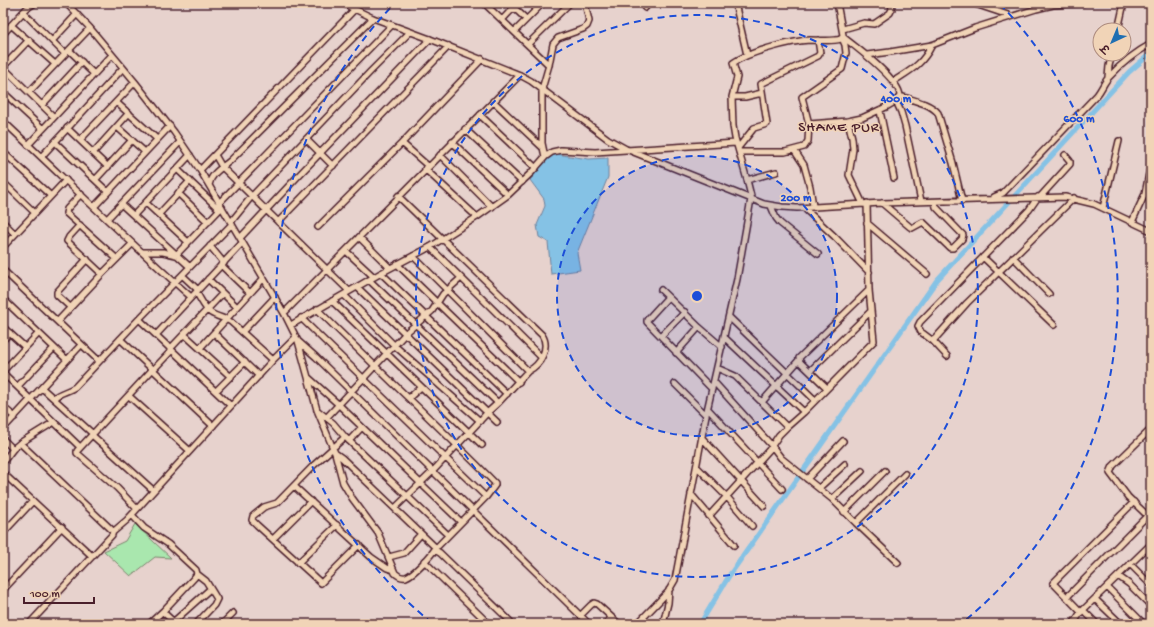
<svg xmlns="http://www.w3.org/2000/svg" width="1154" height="627" font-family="'Gochi Hand','Playpen Sans Deva',sans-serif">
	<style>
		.green { fill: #a9e7ae; stroke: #7a836c }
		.water { fill: #85c2e5; stroke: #6d819b }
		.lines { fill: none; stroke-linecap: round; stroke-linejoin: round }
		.canal { stroke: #85c2e5; stroke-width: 5 }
		.minor-casing { stroke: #4a1f2b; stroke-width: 8 }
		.minor { stroke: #f1d4b7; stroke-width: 5 }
		.ring { fill: none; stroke: #1d4ed8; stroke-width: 2; stroke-dasharray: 7 5 }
		.labels { text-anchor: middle; stroke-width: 3; stroke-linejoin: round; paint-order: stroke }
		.quarter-label { font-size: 15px; letter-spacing: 1px; fill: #4a1f2b; stroke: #f1d4b7 }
		.centre { fill: #1d4ed8; stroke: #f1d4b7; stroke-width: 2 }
		.ring-label { font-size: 12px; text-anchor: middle; font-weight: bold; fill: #1d4ed8; stroke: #f1d4b7; stroke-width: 3; stroke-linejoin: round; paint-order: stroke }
	</style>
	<rect width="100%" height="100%" fill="#e7d2cd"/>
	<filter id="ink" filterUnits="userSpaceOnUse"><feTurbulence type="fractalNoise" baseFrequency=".025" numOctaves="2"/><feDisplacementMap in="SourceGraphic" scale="8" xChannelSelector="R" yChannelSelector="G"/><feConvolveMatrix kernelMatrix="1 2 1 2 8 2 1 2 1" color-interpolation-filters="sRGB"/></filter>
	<g filter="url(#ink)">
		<!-- green -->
		<path class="green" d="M135 524 171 558 155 557 131 576 104 551 125 541Z"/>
		<!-- water -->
		<path class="water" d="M556 154 589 159 608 158V177L577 253 580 270 551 274 548 242 539 237 537 225 545 206 544 199 530 180 550 156Z"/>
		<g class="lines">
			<!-- canal -->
			<path class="canal" d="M700 624 729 576 937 280 1129 72 1151 53"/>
			<defs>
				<path id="minor" d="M66 3 90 28 135 82 174 132 200 170 284 313 298 341 317 410 335 453 343 483 352 498 378 533 395 573C398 576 401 578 406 577 414 574 432 555 436 547
					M342 3 373 18 430 39 520 75 531 81 608 139 626 149 764 204 782 207 797 208 882 203 1065 197 1094 204 1151 231
					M484 3 549 65
					M509 3 526 19
					M735 3 747 55
					M972 3 1011 16
					M645 8 649 3
					M23 12 65 54
					M502 20 518 3
					M11 25 55 64
					M843 29 864 23 874 24 890 13 892 9 891 3
					M1118 30 1124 3
					M515 31 543 3
					M3 34 27 8 35 3
					M842 38 845 45 846 53 842 69 802 97 809 124 848 121 862 118 886 107 896 101 900 96C900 80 856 47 843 37
					M52 41 77 14
					M528 44 570 3
					M69 50 94 74
					M867 55 890 52 932 45 975 28 1036 9 1053 5 1083 3
					M3 67 54 117
					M3 67 29 40
					M1108 77 1109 66 1112 54
					M894 81C911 70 922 65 932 45
					M3 92 43 129
					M29 92 90 28
					M900 96C912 100 930 103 938 113L953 163 962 201
					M732 97H745L762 93
					M493 101 542 147
					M896 101 901 112 905 126 921 201
					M116 102 157 139
					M42 105 82 62
					M880 111 894 178
					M480 115 536 168
					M3 121C66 180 127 240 191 297
					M848 121 852 138 853 149 849 175 863 204
					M117 127 145 152
					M67 128 108 167
					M465 129 522 182
					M306 139 333 166
					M80 140 135 82
					M55 142 108 192
					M452 142 508 195
					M402 143 428 166
					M28 145 112 55
					M738 148 754 128 767 124 761 84 818 56 820 53 818 40
					M794 150 804 165 810 187 813 206
					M3 152 51 196
					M739 152H785L804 147 808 141 809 124
					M93 153 129 113
					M215 155 222 167 349 291
					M440 155 492 207
					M41 157 123 68
					M545 157 542 143V89L549 65 553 44 558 38 583 29 587 26 589 21 585 3
					M177 169 219 209
					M425 169 477 217
					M200 170 355 9
					M96 179 132 140
					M747 180 776 172
					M3 182 35 213
					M209 185C211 173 222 168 231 160L373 18
					M178 193 208 222
					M81 194 67 209 66 213 117 259
					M398 196 542 335C550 347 541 365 528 371
					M994 197 1003 193 1097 95C1102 89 1104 82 1109 77 1121 64 1136 52 1151 44
					M1040 197 1070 164V161L1065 155
					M752 200 747 180 735 138 733 126 732 97 737 77 733 63C748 52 791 41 810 40 820 40 831 42 841 39L843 35 837 3
					M146 203 188 242
					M219 203 392 25
					M882 203 910 227 912 228 923 222 950 248H953L962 239 963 235 936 207 935 202
					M121 204 190 267
					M771 206 776 218 780 223 818 254
					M94 207 170 126
					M804 208 834 236 869 272
					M1103 208 1119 141
					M159 214 190 181
					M134 215 190 155
					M107 219 180 142
					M3 222 15 234
					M231 222 252 196 371 71 410 32
					M278 222 449 46
					M1132 222 1145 194 1151 163
					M867 223 927 274
					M80 225 69 237 67 241 102 274
					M318 227 402 143 482 59
					M359 237 390 268
					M240 238 300 174 430 39
					M210 246 224 263
					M3 247 66 180
					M430 247 541 357
					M346 251 374 277
					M143 252H163L176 255 222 207
					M983 257 1054 325
					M1013 257 1049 294
					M397 264 519 382
					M221 265 250 293
					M3 270 99 361
					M381 273 507 394
					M182 275 198 290
					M208 279 237 307
					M369 280 498 403
					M357 287 497 422
					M661 290 699 327 722 347
					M196 292C201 299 204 308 211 313 217 317 225 318 231 322L273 360
					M344 295 395 346 480 421
					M668 297 647 320V322L712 389
					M3 299 67 360
					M332 301 482 445
					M70 307 57 295V292L87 259
					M317 309C376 368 437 424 495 483V485L486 497 438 546 435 547 342 458 335 453
					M284 313 520 75
					M729 317 815 400
					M301 318 486 497
					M139 319 231 406
					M58 321 102 274 132 244
					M291 325 381 273 430 247 477 217 508 195 531 173 545 157 552 152 561 150 595 152 736 143
					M3 327 25 347
					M242 332 275 297
					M214 333 259 376
					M184 334 231 377
					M156 335 242 243
					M661 336 685 312
					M724 337 804 412
					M120 339 213 426
					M3 340 10 333
					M298 341 316 357 589 624
					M933 341 967 303 1074 198
					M200 348 263 279
					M170 349 222 294
					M676 353 699 327
					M947 356 933 341 921 332 918 326 920 322 1029 210 1038 197
					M717 368 735 376 787 427
					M153 370 172 350
					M3 371 39 333
					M810 371 871 311
					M3 373 80 447
					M309 378 338 404 461 522
					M714 382 772 446 781 458 832 499 856 523 905 474
					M675 384 706 415
					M18 386 54 348
					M42 388 93 434
					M827 388 800 362 799 358 869 290
					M216 391 245 362
					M129 396 190 451
					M54 398C60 392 68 392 75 387L139 319 232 224
					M409 398 421 387
					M762 402 799 360
					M3 407 15 417
					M708 409 782 489
					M317 410 333 423 345 437 448 535
					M327 417 408 331 432 311 443 294 461 278
					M3 429 81 345
					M1151 429 1113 466 1110 473 1128 497 1151 519
					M92 435 153 490
					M345 437 314 465 277 503 264 507 253 516 252 520 257 525 321 583 359 545
					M702 438 764 506
					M3 439 13 449
					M349 441 362 427
					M20 443 113 531 112 535 29 624
					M3 462 13 449 20 443 54 422
					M697 467 727 497 752 526
					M3 473 92 556
					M807 479 843 441
					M294 486 371 557 387 568 393 570
					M819 488 845 464
					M691 494 734 545
					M832 499 862 471
					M395 508 433 471 488 412 498 403 528 371 413 256
					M137 509 117 488 77 453V451L152 370
					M844 512 885 471
					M132 515 144 528 168 544 196 570 197 574 194 578 164 610V613L176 624
					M709 516 769 450 779 435 787 427 804 412 874 341 869 290 867 203
					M856 523 898 563
					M113 532 127 520 273 360 296 337
					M3 533 33 501
					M273 539 311 501
					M435 550 440 553 513 624
					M389 557 404 553 421 534
					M424 561 489 624
					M298 563 337 525
					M1130 564 1151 585
					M1118 576 1129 584 1151 606
					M1107 587 1144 624
					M3 590 62 527
					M1067 597 1148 515
					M1095 599 1121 624
					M1083 610 1097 624
					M1081 612 1053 583 1134 502
					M581 615 591 605 594 603 597 604 619 624
					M172 623 210 589
					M149 624 163 611
					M196 624 214 605 217 599 206 581 197 574
					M222 624 233 613
					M605 624 611 618
					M637 624 668 592 675 580 706 415 737 279 751 199
					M663 624 668 603 669 590
					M1073 624 1081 612 1151 544"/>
			</defs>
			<!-- minor casing -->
			<use href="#minor" class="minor-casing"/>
			<!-- minor -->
			<use href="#minor" class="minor"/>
		</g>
	</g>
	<!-- distance rings -->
	<circle cx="697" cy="296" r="140" fill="#1d4ed8" fill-opacity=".12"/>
	<g class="ring">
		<circle cx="697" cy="296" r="140"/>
		<circle cx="697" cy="296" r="281"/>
		<path d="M432 623A421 421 0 0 1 394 4M1000 4A421 421 0 0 1 962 623"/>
	</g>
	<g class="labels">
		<!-- quarter labels -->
		<g class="quarter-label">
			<text x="839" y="131">SHAME PUR</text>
		</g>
	</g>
	<circle cx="697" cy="296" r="6" class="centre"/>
	<g class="ring-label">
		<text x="896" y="102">400 m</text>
		<text x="1079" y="122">600 m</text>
		<text x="796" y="201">200 m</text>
	</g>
	<!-- margin -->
	<rect width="1154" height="627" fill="none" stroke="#f1d4b7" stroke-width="16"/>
	<rect x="8" y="8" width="1138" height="611" fill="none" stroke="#4a1f2b" stroke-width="1.5" filter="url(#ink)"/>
	<!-- north arrow -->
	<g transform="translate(1112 42) rotate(224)"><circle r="19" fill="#f1d4b7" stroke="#ae8c7f"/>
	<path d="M0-3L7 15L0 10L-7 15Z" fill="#1f6fb2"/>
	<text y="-6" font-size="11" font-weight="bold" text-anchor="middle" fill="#4a1f2b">उ</text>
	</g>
	<!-- scale -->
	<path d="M24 597v6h70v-6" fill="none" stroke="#4a1f2b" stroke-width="2"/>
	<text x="30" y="597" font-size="12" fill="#4a1f2b" stroke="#f1d4b7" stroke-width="3" paint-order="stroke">100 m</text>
</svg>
